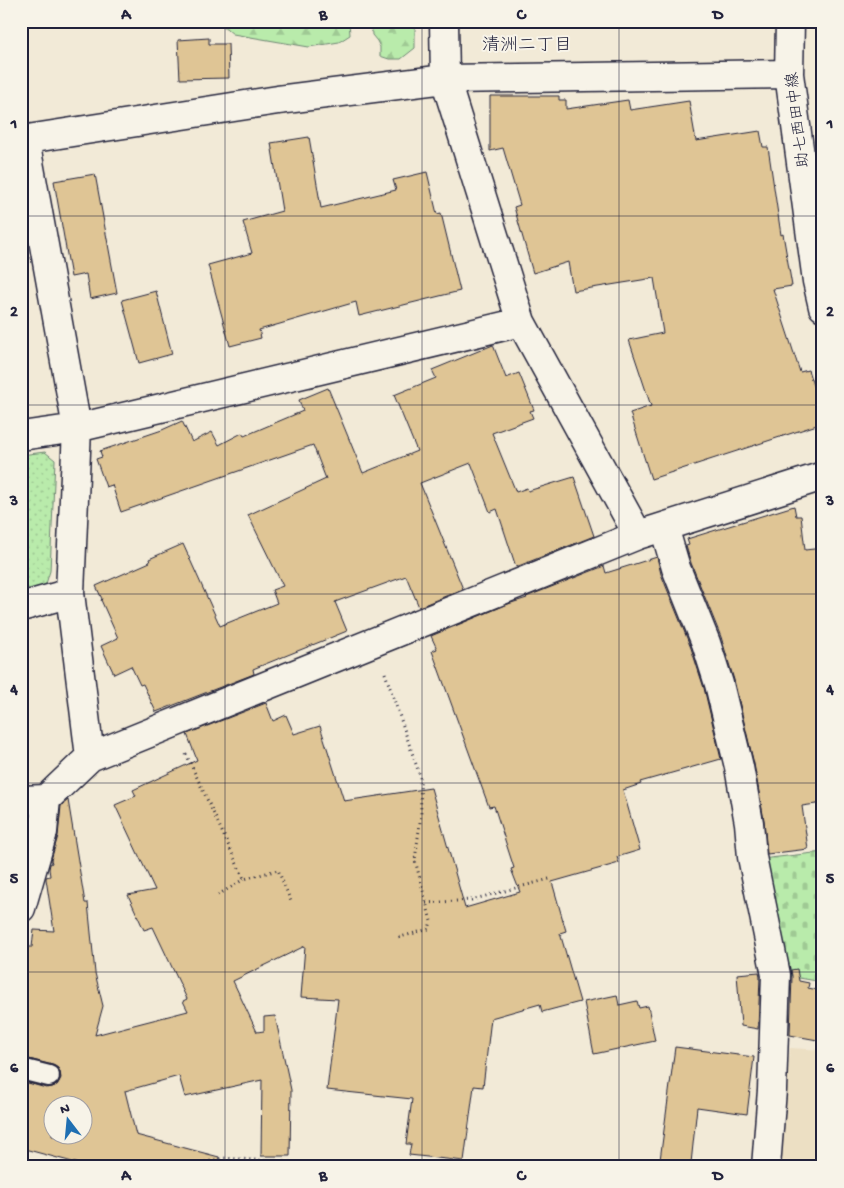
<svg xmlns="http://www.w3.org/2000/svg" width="844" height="1188" font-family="'Gochi Hand','Klee One',sans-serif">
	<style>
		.built { fill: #ecdfc3 }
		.forest { fill: url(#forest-firs); stroke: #6e8673 }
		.cemetery { fill: url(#cemetery-stones); stroke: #6e8673 }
		.park { fill: url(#park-dots); stroke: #6e8673 }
		.building { fill: #dfc595; stroke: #22223b; fill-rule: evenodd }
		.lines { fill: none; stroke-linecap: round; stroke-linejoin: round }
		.lane-casing { stroke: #22223b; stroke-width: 24 }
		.street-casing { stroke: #22223b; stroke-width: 31 }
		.secondary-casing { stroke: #22223b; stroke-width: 31 }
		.path { stroke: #22223b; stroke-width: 3; stroke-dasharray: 1 4; stroke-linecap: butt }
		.lane { stroke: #f7f3e8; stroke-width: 20 }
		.street { stroke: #f7f3e8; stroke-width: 28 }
		.secondary { stroke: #f7f3e8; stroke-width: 28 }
		.grid { fill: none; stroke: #22223b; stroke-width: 1; stroke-opacity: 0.55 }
		.labels { text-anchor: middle; stroke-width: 4; stroke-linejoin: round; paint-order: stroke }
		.street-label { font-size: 16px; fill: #22223b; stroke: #f7f3e8 }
		.neighbourhood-label { font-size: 18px; fill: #22223b; stroke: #f7f3e8 }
		.neatline { fill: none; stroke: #22223b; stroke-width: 2 }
		.grid-label { font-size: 16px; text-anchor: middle; font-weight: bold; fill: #22223b }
	</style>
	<defs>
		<pattern id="forest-firs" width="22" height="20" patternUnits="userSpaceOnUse" patternTransform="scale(1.25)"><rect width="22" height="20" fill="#b9ebab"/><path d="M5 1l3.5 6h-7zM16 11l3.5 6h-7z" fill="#9fc994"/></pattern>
		<pattern id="cemetery-stones" width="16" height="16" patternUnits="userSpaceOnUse" patternTransform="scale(1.25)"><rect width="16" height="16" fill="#b9ebab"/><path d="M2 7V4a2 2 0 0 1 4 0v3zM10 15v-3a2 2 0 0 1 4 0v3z" fill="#9fc994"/></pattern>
		<pattern id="park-dots" width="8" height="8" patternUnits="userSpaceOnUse" patternTransform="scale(1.25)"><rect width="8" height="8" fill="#b9ebab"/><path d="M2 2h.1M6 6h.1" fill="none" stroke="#9fc994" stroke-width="1.8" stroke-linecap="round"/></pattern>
	</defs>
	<rect width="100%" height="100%" fill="#f2ead7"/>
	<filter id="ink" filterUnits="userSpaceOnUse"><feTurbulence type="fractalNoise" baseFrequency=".02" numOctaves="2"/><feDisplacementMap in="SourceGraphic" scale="10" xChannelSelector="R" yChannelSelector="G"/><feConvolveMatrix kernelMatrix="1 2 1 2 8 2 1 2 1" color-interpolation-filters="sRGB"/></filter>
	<g filter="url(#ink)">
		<!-- built -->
		<path class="built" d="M790 1048 823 1050V1167H780Z"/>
		<!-- forest -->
		<path class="forest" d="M217 21H349L350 35 339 42 309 47 233 34Z
			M371 21H415V48L401 59H389L380 56V47L377 41 372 35Z"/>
		<!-- cemetery -->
		<path class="cemetery" d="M823 852V982L781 975 761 859Z"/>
		<!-- park -->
		<path class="park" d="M45 452 55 460 50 571 45 587 21 595V455Z"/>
		<!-- building -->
		<path class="building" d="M209 38V44H228L229 78 180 79 178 40Z
			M490 96H559V100H566V109L628 100 630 110 689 101 696 141 760 131 763 147H768L781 235 783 234 792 286 773 289 800 372 808 370 823 416V423L651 479 630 413 651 406 629 340 663 333 654 278 573 291 568 262 533 273 514 207 520 205 503 148 490 151Z
			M309 137 321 208 396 190 393 180 427 172 437 214 441 213 460 291 359 316 356 302 259 330 261 338 230 346 208 265 252 253 243 222 282 211 271 143Z
			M95 174 117 293 90 299 86 274 71 277 54 181Z
			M156 291 172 354 139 363 122 300Z
			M493 345 506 378 519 373 534 410 530 411 533 418 492 433 516 492 527 488 528 491 574 477 594 536 516 567 497 509 490 512 471 463 420 483 463 589 419 607 406 576 335 602 347 631 253 669 254 674 156 712 143 684 140 685 131 666 114 674 101 646 118 638 101 600 102 599 96 586 150 562 149 559 183 544 220 626 277 603 272 590 283 586 248 515 326 479 313 445 121 512 112 485 106 487 96 459 102 457 100 451 162 430 182 421 192 442 212 432 219 445 242 433 244 436 303 411 299 400 328 388 363 473 417 451 394 395 436 378 432 370Z
			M794 506 796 516H801L805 550 823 548V803L802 806 808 849 767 854 764 820 754 764 734 680 721 637 691 563 686 546 689 545 687 539Z
			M657 557 661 574 691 648 704 688 721 759 640 782 641 784 623 790 640 850 617 857 619 863 552 882 566 931 560 933 580 1002 542 1012 540 1004 491 1018 483 1087 474 1086 464 1161 409 1155 411 1144H406L412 1099 327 1090 338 999 301 997 305 946 233 981 257 1032 264 1031V1017L275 1016 291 1090 290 1156H261L262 1080 185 1097 179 1076 125 1091 136 1135 219 1157 218 1167H91L21 1148V1081L46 1088 52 1087 57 1085 61 1078 60 1072 58 1068 52 1065 21 1057V953L27 954 28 947H32L34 930 54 931 46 879V877L50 876 49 869 50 864 52 863 51 860 58 836 61 806 68 800 85 903H88L95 973 103 1006 95 1035 188 1011 183 1001 187 999 153 927 144 930 128 895 155 890 115 805 136 796 133 790 197 760 187 734 266 703 273 721 286 715 294 734 320 726 344 801 431 788 465 908 520 892 511 869 514 868 494 806 489 807 432 651 437 649 431 636 508 604 527 598 526 597 604 566 606 573ZM52 1106H82V1136H52Z
			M797 969 799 981 809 983 808 988 823 991V1041L790 1035 792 976 791 970Z
			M759 972 760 976 758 1029 741 1026 737 974Z
			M617 995 619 1005 637 1001 639 1008 648 1006 655 1041 594 1054 584 1002Z
			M675 1047 754 1057 747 1114 697 1107 691 1163 660 1160Z"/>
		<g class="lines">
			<defs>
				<path id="lane" d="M21 1069 49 1076"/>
				<path id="street" d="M444 21 445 79 521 322 638 535
					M25 140 77 428 70 593 90 757
					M21 436 77 428 521 322
					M664 527 676 568 706 643 719 684 739 767 749 823 752 857 776 975 772 1090 766 1167
					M21 607 70 593
					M21 800 46 799
					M21 908 43 832 46 799 90 757 638 535 823 476"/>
				<path id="secondary" d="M790 21 789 74 817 281 823 307
					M21 140 278 100 445 79 789 74"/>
			</defs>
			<!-- lane casing -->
			<use href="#lane" class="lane-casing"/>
			<!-- street casing -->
			<use href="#street" class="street-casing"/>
			<!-- secondary casing -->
			<use href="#secondary" class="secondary-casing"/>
			<!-- path -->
			<path class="path" d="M385 673 420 776 421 815 415 860 431 921 429 929 397 938
				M186 754 244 879 278 870 292 904
				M218 895 244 879
				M426 903 471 900 553 878
				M191 1167 193 1165 223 1158 367 1167"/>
			<!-- lane -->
			<use href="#lane" class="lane"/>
			<!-- street -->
			<use href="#street" class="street"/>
			<!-- secondary -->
			<use href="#secondary" class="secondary"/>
		</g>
	</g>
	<!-- grid -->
	<path class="grid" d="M225 21V1167M422 21V1167M619 21V1167M21 216H823M21 405H823M21 594H823M21 783H823M21 972H823"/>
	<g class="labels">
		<!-- street labels -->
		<g class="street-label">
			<text transform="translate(796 120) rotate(-97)" y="6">助七西田中線</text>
		</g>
		<!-- neighbourhood labels -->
		<g class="neighbourhood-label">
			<text x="527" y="50">清洲二丁目</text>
		</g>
	</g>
	<!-- margin -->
	<rect width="844" height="1188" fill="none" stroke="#f7f3e8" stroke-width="55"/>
	<!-- north arrow -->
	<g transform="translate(68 1120) rotate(344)"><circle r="24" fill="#f7f3e8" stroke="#a29fa3"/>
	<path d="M0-4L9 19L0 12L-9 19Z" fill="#1f6fb2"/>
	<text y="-8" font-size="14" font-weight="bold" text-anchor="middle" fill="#22223b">N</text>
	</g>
	<rect x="28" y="28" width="788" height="1132" class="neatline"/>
	<g class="grid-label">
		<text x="126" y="19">A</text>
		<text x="323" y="19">B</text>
		<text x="521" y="19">C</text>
		<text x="718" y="19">D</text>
		<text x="14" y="128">1</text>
		<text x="830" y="128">1</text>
		<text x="14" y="316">2</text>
		<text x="830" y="316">2</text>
		<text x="14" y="505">3</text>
		<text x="830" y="505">3</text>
		<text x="14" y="694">4</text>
		<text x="830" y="694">4</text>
		<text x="14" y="883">5</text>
		<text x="830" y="883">5</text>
		<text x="14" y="1072">6</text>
		<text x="830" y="1072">6</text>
		<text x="126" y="1180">A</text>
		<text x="323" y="1180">B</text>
		<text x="521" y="1180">C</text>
		<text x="718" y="1180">D</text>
	</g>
</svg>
